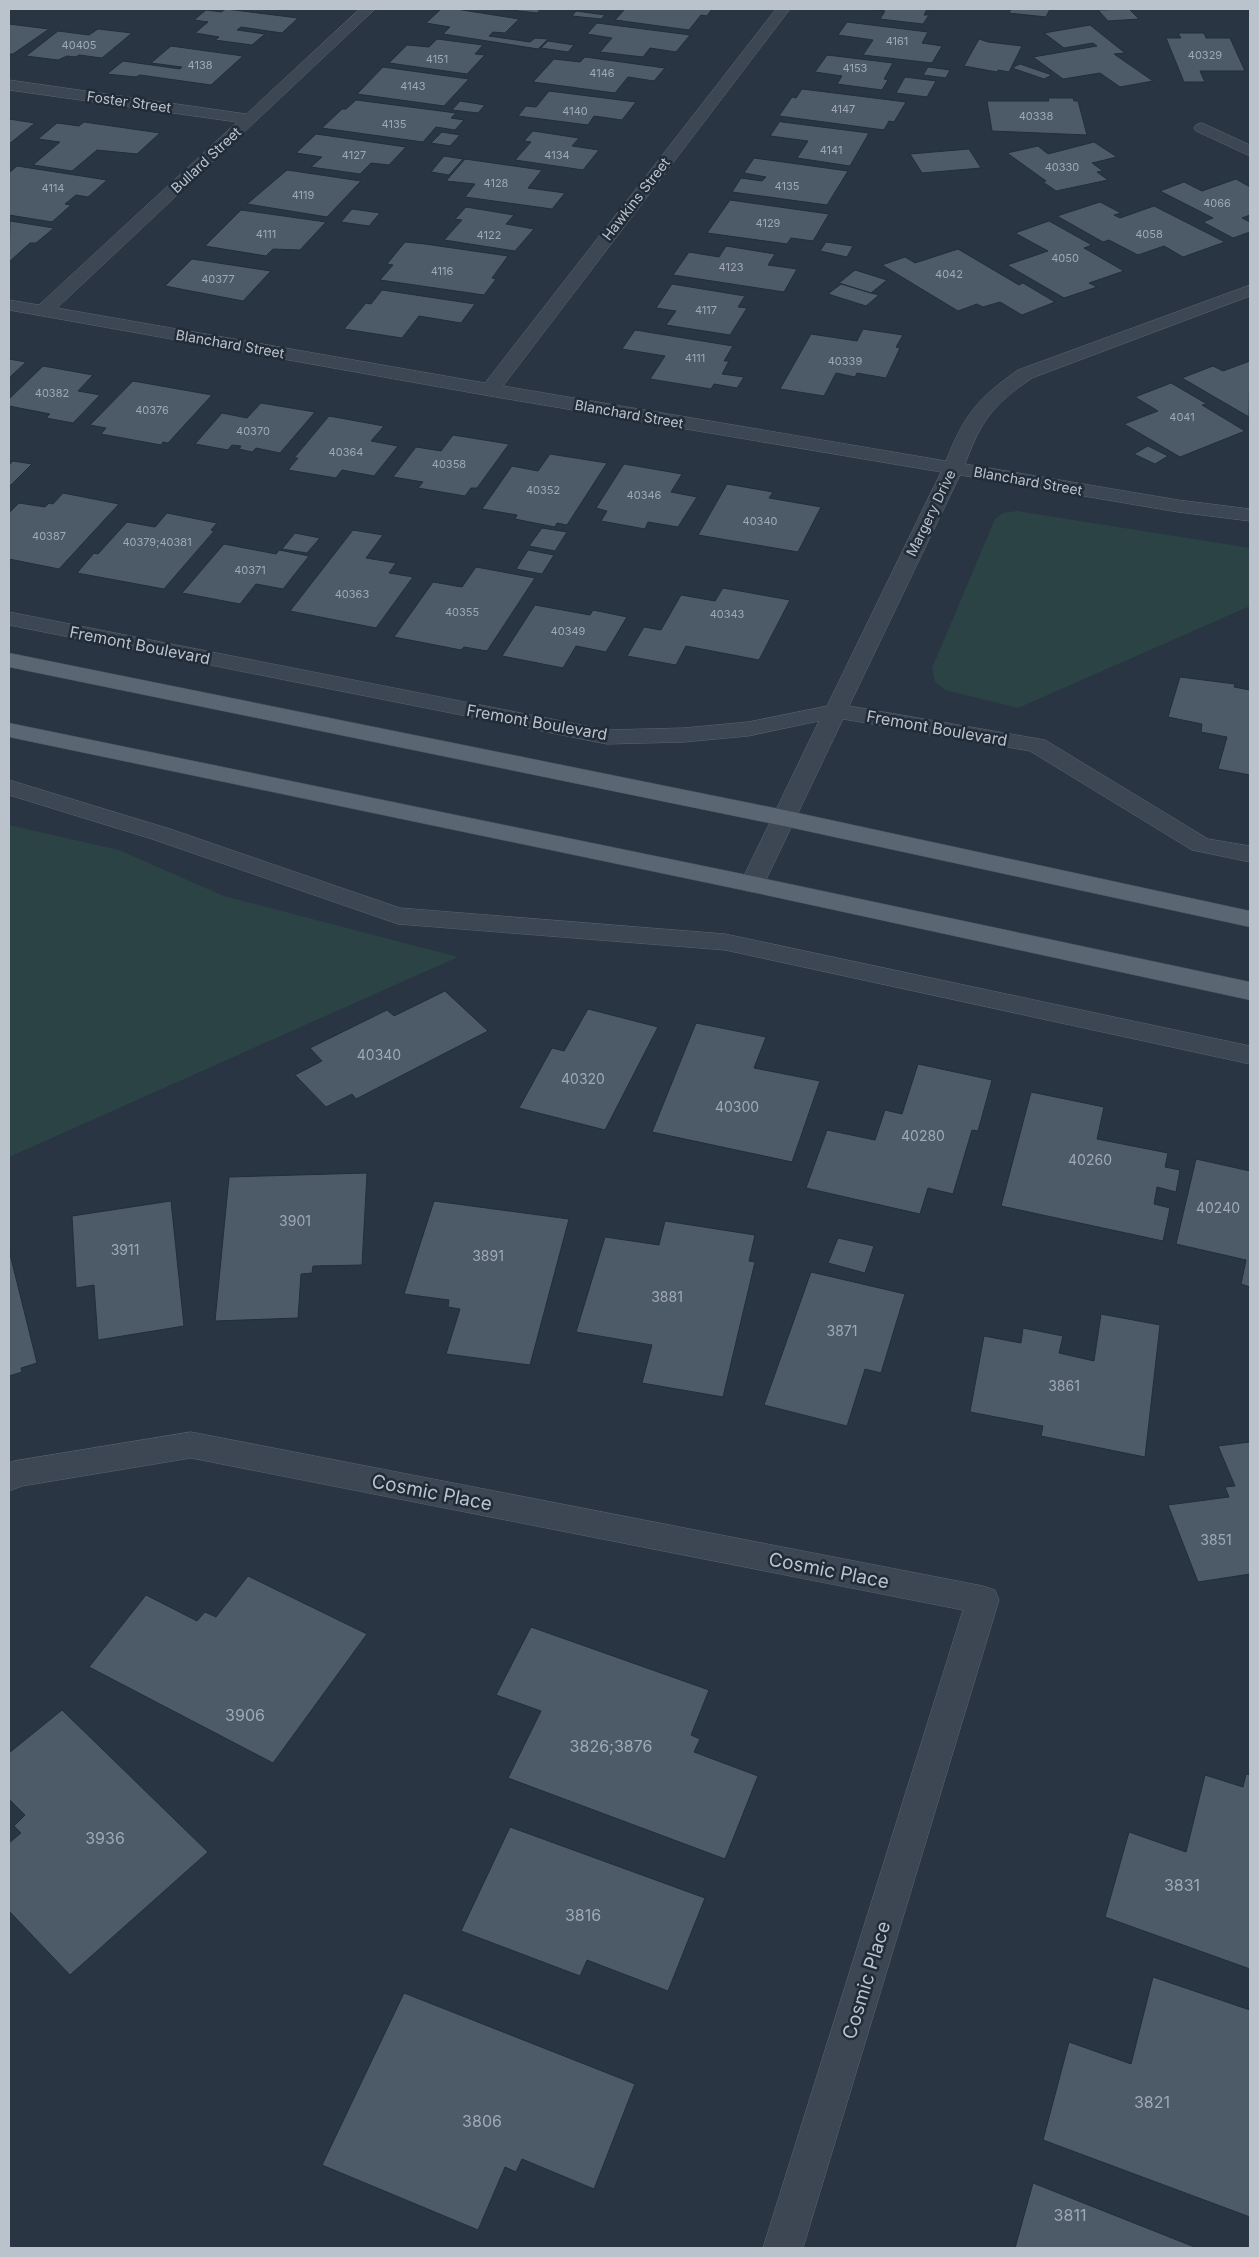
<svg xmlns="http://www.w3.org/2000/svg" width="1259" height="2257" font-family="Inter,sans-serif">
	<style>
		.green { fill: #2b4344 }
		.building { fill: #4d5b69; stroke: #232e3a }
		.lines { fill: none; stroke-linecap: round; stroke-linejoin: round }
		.street-casing { stroke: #5b6570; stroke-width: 1 }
		.primary-casing { stroke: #46505c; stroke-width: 1 }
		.street { fill: #3d4753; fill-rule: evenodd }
		.primary { fill: #5b6673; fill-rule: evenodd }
		.labels { text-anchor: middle; stroke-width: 5; stroke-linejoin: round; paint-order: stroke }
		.far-number-label { font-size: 11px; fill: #9fa8b3 }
		.far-street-label { font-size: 14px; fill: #bac2cc; stroke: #212c38 }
		.number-label { font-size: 14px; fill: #9fa8b3 }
		.street-label { font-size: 16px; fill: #bac2cc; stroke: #212c38 }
		.near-number-label { font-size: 16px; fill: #9fa8b3 }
		.near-street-label { font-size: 19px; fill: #bac2cc; stroke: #212c38 }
	</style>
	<rect width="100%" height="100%" fill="#293543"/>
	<!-- green -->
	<path class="green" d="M1017 511 1250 548V606L1018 708 945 690 935 682 932 668 995 519 1003 513Z
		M9 825 119 850 224 896 458 957 9 1157Z"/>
	<!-- building -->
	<path class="building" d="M226 9 298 18 282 33 241 27 237 30 265 34 252 45 215 40 219 37 195 33 208 22 194 20 206 10 221 12Z
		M441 9H456L519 19 505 33 493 32 489 36 530 42 535 38 548 39 538 49 443 34 450 27 426 23Z
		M502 9H541L537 13Z
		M625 9H712L707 16 701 15 689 30 615 20Z
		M868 9H927L924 15H929L923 24 880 19 885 11Z
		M1011 9H1050L1046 17 1009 13Z
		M1129 9 1139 19 1108 21 1098 10Z
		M576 11 605 15 601 19 572 16Z
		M847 22 928 32 922 43 942 46 932 63 863 55 873 40 838 35Z
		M597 23 690 35 676 52 650 48 643 57 600 52 612 38 587 34Z
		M9 24 49 29 13 54H9Z
		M1090 25 1125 53 1114 54 1153 81 1120 87 1100 73 1063 79 1033 57 1097 46 1093 43 1064 48 1044 33Z
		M98 29 132 33 102 58 79 55 76 57 67 56 58 60 26 56 58 31 89 35Z
		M1178 33H1204L1206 38H1230L1245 71H1200L1205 82H1184L1166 38H1181Z
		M437 39 483 45 475 54 485 55 467 74 389 63 407 45 429 47Z
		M979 39 988 42 1022 46 1009 72 998 70 997 72 964 66Z
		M548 41 574 45 568 52 541 48Z
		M171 46 243 56 211 85 140 75 136 77 107 74 123 61 180 69 182 67 151 63Z
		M827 55 893 63 884 79 888 80 882 90 837 84 842 76 815 72Z
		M585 57 665 68 654 81 628 77 615 93 533 82 554 59 580 62Z
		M1020 64 1052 75 1044 79 1012 68Z
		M383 67 469 79 444 106 357 94Z
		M928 67 950 70 946 78 923 75Z
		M905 77 936 81 927 97 896 93Z
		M802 89 906 102 894 122 889 121 884 130 779 116 792 97 796 98Z
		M549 91 636 102 622 120 594 116 588 125 518 116 526 106 536 107Z
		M1048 98H1073L1074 101H1078L1087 135 992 131 987 101H1049Z
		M356 100 456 113 451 118 464 120 455 130 436 127 423 142 322 128 342 109H346Z
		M460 101 485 105 478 113 452 110Z
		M9 119 35 123 9 144Z
		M780 121 782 122 869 133 850 166 797 158 808 141 770 136Z
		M84 122 160 133 137 154 97 150 72 171 33 165 60 142 38 139 57 123 79 126Z
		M533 131 579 138 572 146 599 150 583 170 515 160 531 142 524 141Z
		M442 132 460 135 450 146 431 143Z
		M316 134 406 147 389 165 371 163 360 174 311 167 322 157 296 153Z
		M1094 142 1117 157 1092 163 1103 171 1097 172 1108 180 1056 191 1043 182 1046 181 1007 153 1038 146 1048 154Z
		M969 149 981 168 922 173 910 154Z
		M444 156 463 159 449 175 431 172Z
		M754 158 848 171 827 205 732 192 741 178 762 181 766 177 744 173Z
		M465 159 542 170 528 188 565 193 552 209 465 197 475 184 446 181Z
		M17 166 107 180 88 197 76 195 65 204 71 205 52 222 9 215V173Z
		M287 170 361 181 327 217 247 204Z
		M1236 179 1250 187V215L1242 218 1250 222V232L1233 238 1203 222 1213 218 1160 191 1184 182 1202 191Z
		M730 200 829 214 813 241 791 238 787 244 707 233Z
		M1100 202 1121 213 1114 215 1120 218 1154 206 1225 242 1183 257 1164 246 1138 255 1109 240 1103 242 1057 216Z
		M466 207 514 215 506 224 534 229 515 251 444 240 462 220 455 219Z
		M352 209 380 213 369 226 341 222Z
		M241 210 326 222 300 250 273 249 266 256 205 246Z
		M10 221 54 228 36 243H30L9 262Z
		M1049 221 1092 245 1084 248 1124 271 1089 283 1097 287 1064 298 1007 265 1048 251 1015 233Z
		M405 242 425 244 508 256 492 278 496 279 484 295 380 280 393 265 387 264Z
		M826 242 853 246 847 257 820 251Z
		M726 246 775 254 768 265 797 269 784 292 673 275 689 252 719 257Z
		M958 249 1019 285 1023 283 1055 302 1022 315 1000 302 983 307 977 304 958 311 882 265 905 257 915 263Z
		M192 259 271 271 243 301 165 286Z
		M855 270 887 280 871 293 839 283Z
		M672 284 745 296 738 307 747 308 730 335 666 325 676 311 656 308Z
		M841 284 871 293 879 295 866 306 828 294Z
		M382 290 475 304 461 323 419 316 402 338 344 329 366 303 371 304Z
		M863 329 903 335 896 347 900 348 886 378 857 373 855 377 836 373 824 396 780 389 811 334 857 341Z
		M635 330 733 346 724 361H729L722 374 744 377 737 388 714 384 711 389 650 379 665 356 622 349Z
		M9 359 26 362 9 378Z
		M1250 361 1249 417 1182 378 1213 366 1223 371Z
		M43 366 93 375 78 391 100 395 73 423 46 418 50 414 9 406V399Z
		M133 381 212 395 168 443 163 442 161 445 101 434 106 428 90 425Z
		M1171 383 1207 404 1202 405 1245 431 1180 457 1124 424 1158 411 1135 397Z
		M261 403 315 412 280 453 256 448 252 452 239 449 241 446 232 445 228 450 195 444 222 413 247 418Z
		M329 416 384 426 371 441 398 446 374 476 342 470 336 478 288 470 298 458H294Z
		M453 435 509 444 477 488H471L465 496 418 488 423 482 393 477 416 447 441 451Z
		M1148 446 1168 456 1155 464 1134 454Z
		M550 454 607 463 567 525 557 523 555 527 515 519 517 515 482 509 512 466 538 471Z
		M13 461 32 464 11 485H9V465Z
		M624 464 682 474 671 492 697 497 678 527 648 522 645 529 601 521 607 511 596 508Z
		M727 484 773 492 769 498 821 507 798 552 698 535Z
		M63 493 119 504 59 569 9 559V513L19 503 45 507 49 503 53 504Z
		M167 513 217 523 211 530 214 531 164 589 77 573 94 553 98 554 127 522 155 527Z
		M542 528 567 532 555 551 529 546Z
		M353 530 383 535 366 558 396 563 389 573 413 577 376 628 290 611Z
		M295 533 320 538 307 553 282 549Z
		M224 544 276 554 279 550 309 556 283 589 256 584 240 604 182 593Z
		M528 550 554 555 542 574 516 569Z
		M476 567 535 578 487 651 464 647 461 650 394 637 433 582 462 587Z
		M723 588 790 600 759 660 686 646 676 665 627 656 644 627 661 630 681 595 715 601Z
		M535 605 590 615 593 610 627 617 606 652 576 646 563 668 502 656Z
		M1180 677 1235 684 1234 687 1250 690V775L1218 769 1227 737 1201 732 1202 724 1168 717Z
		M445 991 488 1031 356 1099 352 1094 326 1107 295 1075 322 1061 310 1048 387 1010 394 1016Z
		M588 1009 658 1027 605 1130 519 1108 552 1048 564 1051Z
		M696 1023 766 1037 754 1068 820 1081 792 1162 652 1132Z
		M918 1064 992 1080 978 1131 972 1130 953 1194 928 1188 920 1214 806 1188 827 1130 875 1140 885 1110 902 1114Z
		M1031 1092 1104 1107 1097 1139 1168 1153 1165 1167 1180 1170 1176 1192 1157 1187 1154 1204 1170 1208 1163 1241 1001 1206Z
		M1196 1159 1250 1171V1287L1241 1284 1246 1260 1176 1244Z
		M367 1173 362 1265 313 1266 312 1273 301 1274 298 1318 215 1321 229 1177Z
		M171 1201 184 1326 98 1340 94 1285 76 1288 72 1216Z
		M434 1201 569 1219 530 1365 446 1354 460 1309 448 1307 449 1300 404 1294Z
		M665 1221 755 1235 749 1261 755 1262 723 1397 642 1383 652 1345 576 1332 605 1237 659 1245Z
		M838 1238 874 1246 865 1273 828 1263Z
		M9 1250 37 1363 21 1368 22 1372 9 1376Z
		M811 1272 905 1294 881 1373 865 1369 847 1426 764 1405Z
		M1101 1314 1160 1325 1145 1457 1041 1436 1043 1426 970 1412 984 1336 1021 1343 1023 1328 1063 1336 1059 1353 1094 1361Z
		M1250 1442V1574L1198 1582 1168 1505 1229 1497 1225 1487 1235 1486 1218 1446Z
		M248 1576 367 1634 273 1763 89 1667 146 1595 197 1621 205 1612 216 1617Z
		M531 1627 709 1690 691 1735 700 1739 694 1752 758 1776 725 1859 508 1778 541 1711 496 1695Z
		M62 1710 208 1852 70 1975 9 1911V1843L21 1833 14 1826 25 1815 9 1799V1753Z
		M1246 1774 1250 1775V1969L1105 1917 1129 1832 1186 1852 1205 1775 1243 1787Z
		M510 1827 705 1898 668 1991 587 1960 580 1976 461 1931Z
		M1153 1977 1250 2010V2217L1043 2140 1069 2042 1131 2064Z
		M404 1993 635 2084 594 2189 522 2159 516 2172 505 2167 478 2230 322 2165Z
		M1033 2183 1197 2248H1015Z"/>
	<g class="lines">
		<defs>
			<path id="street" d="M360 9H375L57 308 485 383 776 9H790L503 386 946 461C964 415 978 398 1018 370L1250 285V296L1032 378C992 406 982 419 965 464L1178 500 1250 509V521L1178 512 960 475 849 706 1045 740 1208 839 1250 846V862L1192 850 1030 751 843 719 764 884 761 890 752 892 743 890 740 884 819 721 748 736 684 742 607 744 9 625V612L607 730 684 728 748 722 827 706 941 472 490 396 9 310V300L39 305 237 122 9 90V80L246 114Z
				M1202 123 1250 145V156L1196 131 1194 128 1196 125Z
				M9 780 170 829 400 908 725 934 1250 1046V1064L725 950 398 924 152 839 9 795Z
				M191 1432 983 1586 995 1590 999 1600 803 2248H763L963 1610 191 1458 22 1486 9 1491V1463L14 1461Z"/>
			<path id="primary" d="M9 653 784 810 1250 911V927L784 826 9 667Z
				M9 723 752 876 1250 982V1000L752 892 9 737Z"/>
		</defs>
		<!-- street casing -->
		<use href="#street" class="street-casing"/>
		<!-- primary casing -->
		<use href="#primary" class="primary-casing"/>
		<!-- street -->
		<use href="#street" class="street"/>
		<!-- primary -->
		<use href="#primary" class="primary"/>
	</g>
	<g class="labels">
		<!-- far-number labels -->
		<g class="far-number-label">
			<text x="897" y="45">4161</text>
			<text x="79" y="49">40405</text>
			<text x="1205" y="59">40329</text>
			<text x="437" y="63">4151</text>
			<text x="200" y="69">4138</text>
			<text x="855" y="72">4153</text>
			<text x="602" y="77">4146</text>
			<text x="413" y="90">4143</text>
			<text x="843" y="113">4147</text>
			<text x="575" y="115">4140</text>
			<text x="1036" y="120">40338</text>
			<text x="394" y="128">4135</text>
			<text x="831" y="154">4141</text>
			<text x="354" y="159">4127</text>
			<text x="557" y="159">4134</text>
			<text x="1062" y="171">40330</text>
			<text x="496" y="187">4128</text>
			<text x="787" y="190">4135</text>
			<text x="53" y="192">4114</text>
			<text x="303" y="199">4119</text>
			<text x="1217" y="207">4066</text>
			<text x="768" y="227">4129</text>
			<text x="266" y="238">4111</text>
			<text x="1149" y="238">4058</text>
			<text x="489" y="239">4122</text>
			<text x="1065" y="262">4050</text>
			<text x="731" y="271">4123</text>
			<text x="442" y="275">4116</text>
			<text x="949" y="278">4042</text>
			<text x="218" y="283">40377</text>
			<text x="706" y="314">4117</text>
			<text x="695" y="362">4111</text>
			<text x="845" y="365">40339</text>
			<text x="52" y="397">40382</text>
			<text x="152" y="414">40376</text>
			<text x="1182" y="421">4041</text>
			<text x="253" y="435">40370</text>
			<text x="346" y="456">40364</text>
			<text x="449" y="468">40358</text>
			<text x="543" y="494">40352</text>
			<text x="644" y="499">40346</text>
			<text x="760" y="525">40340</text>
			<text x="49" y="540">40387</text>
			<text x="157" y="546">40379;40381</text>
			<text x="250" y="574">40371</text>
			<text x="352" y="598">40363</text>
			<text x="462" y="616">40355</text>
			<text x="727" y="618">40343</text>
			<text x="568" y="635">40349</text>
		</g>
		<!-- far-street labels -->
		<g class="far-street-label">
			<text transform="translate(129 102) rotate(8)" y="5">Foster Street</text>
			<text transform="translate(206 160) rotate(-43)" y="5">Bullard Street</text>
			<text transform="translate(636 199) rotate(-52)" y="5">Hawkins Street</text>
			<text transform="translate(230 344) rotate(10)" y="5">Blanchard Street</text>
			<text transform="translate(629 414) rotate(10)" y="5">Blanchard Street</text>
			<text transform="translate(1028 481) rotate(10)" y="5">Blanchard Street</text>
			<text transform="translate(931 513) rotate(-64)" y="5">Margery Drive</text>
		</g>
		<!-- number labels -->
		<g class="number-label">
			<text x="379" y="1060">40340</text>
			<text x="583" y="1084">40320</text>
			<text x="737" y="1112">40300</text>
			<text x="923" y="1141">40280</text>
			<text x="1090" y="1165">40260</text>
			<text x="1218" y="1213">40240</text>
			<text x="295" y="1226">3901</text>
			<text x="125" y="1255">3911</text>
			<text x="488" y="1261">3891</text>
			<text x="667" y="1302">3881</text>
			<text x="842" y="1336">3871</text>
			<text x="1064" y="1391">3861</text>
			<text x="1216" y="1545">3851</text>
		</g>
		<!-- street labels -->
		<g class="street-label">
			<text transform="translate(140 645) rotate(11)" y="6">Fremont Boulevard</text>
			<text transform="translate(537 722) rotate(10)" y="6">Fremont Boulevard</text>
			<text transform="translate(937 728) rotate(10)" y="6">Fremont Boulevard</text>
		</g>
		<!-- near-number labels -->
		<g class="near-number-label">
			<text x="245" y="1721">3906</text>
			<text x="611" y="1752">3826;3876</text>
			<text x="105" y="1844">3936</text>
			<text x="1182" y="1891">3831</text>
			<text x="583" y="1921">3816</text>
			<text x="1152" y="2108">3821</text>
			<text x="482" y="2127">3806</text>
			<text x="1070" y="2221">3811</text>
		</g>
		<!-- near-street labels -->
		<g class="near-street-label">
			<text transform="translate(432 1492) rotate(11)" y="7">Cosmic Place</text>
			<text transform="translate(829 1570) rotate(11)" y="7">Cosmic Place</text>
			<text transform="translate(866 1980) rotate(-73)" y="7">Cosmic Place</text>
		</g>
	</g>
	<!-- border -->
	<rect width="1259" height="2257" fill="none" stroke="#bac2cc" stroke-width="20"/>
</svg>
